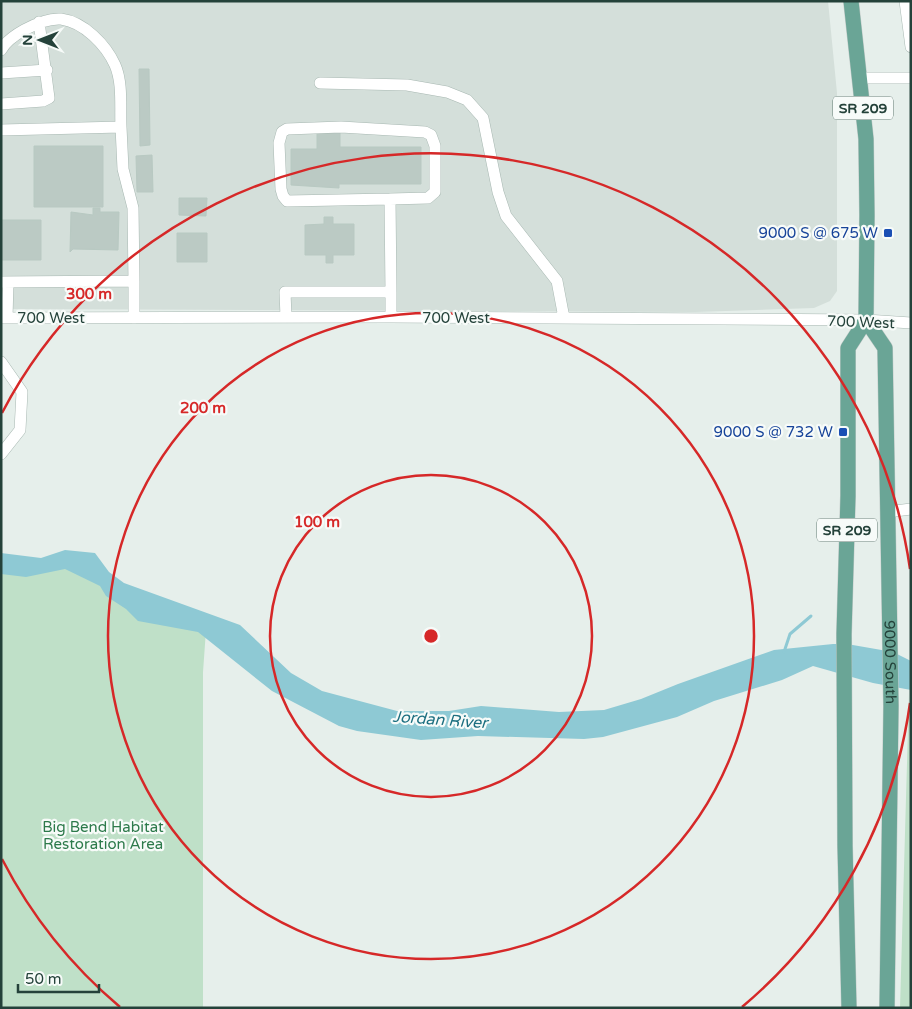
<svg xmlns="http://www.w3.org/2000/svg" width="912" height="1009" font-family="'Varela Round',sans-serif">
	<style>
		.built { fill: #d4dfda }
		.green { fill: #bfe0c8 }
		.water { fill: #8ec9d4 }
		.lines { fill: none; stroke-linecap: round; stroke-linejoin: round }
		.stream { stroke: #8ec9d4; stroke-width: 3 }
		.building { fill: #bbcac4; stroke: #b8c9c2 }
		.minor-casing { stroke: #a8b8b2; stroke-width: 12 }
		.major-casing { stroke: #c2cac8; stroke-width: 16 }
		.minor { stroke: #fff; stroke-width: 11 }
		.major { stroke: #6aa596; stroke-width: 15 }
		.ring { fill: none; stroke: #d62828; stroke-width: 2.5 }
		.transit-dot { fill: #1a4fb4; stroke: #f7fbf9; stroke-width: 2 }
		.labels { text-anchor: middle; stroke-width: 4.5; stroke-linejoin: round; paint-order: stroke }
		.shield { fill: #f7fbf9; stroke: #637a73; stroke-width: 1 }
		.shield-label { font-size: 14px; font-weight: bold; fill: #24423a }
		.transit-label { font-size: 15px; fill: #164399; stroke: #f7fbf9; text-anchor: end }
		.street-label { font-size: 15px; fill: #24423a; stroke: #f7fbf9 }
		.park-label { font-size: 15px; fill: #2d7a4b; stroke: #f7fbf9 }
		.water-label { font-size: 16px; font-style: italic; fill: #1c6f80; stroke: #f7fbf9 }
		.centre { fill: #d62828; stroke: #f7fbf9; stroke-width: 2.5 }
		.ring-label { font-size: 15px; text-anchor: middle; font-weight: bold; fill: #d62828; stroke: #f7fbf9; stroke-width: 4.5; stroke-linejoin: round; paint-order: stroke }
	</style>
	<rect width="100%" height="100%" fill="#e6efeb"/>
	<!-- built -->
	<path class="built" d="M1 1H828L837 93V291L830 301 814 308 695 312 1 309Z"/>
	<!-- green -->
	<path class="green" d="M83 566 206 630 203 672V1008H1V568Z
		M909 693 911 1008H900Z"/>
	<!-- water -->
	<path class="water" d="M65 550 95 553 109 572 124 583 240 625 291 673 322 691 397 711H449L481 706 559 712 604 710 641 699 678 684 774 650 833 644H847L893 652 911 661V690L873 683 813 666 782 680 714 701 677 717 603 737 584 739 478 736 421 740 357 731 339 726 272 691 198 632 138 621 126 609 106 596 100 586 65 569 26 577 1 574V553L41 558Z"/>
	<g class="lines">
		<!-- stream -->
		<path class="stream" d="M784 652 790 634 811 616"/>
	</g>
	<!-- building -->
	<path class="building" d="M139 69H149L150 145 140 146Z
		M317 132H340V147H421V184H339V188L291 185V149H317Z
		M34 146H103V207H34Z
		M152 155 153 192H137L136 156Z
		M179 198H207L206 216 179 215Z
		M93 208H100V212H119L118 250 73 249 70 252 71 212 93 215Z
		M324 217H333V224H354V255H333V263H326V255H305V225L324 224Z
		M1 220H41V260H1Z
		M177 233H207V262H177Z"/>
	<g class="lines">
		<defs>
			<path id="minor" d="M905 1 911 47
				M1 50C6 41 15 35 24 30 35 24 48 18 61 19 84 22 106 45 115 65 123 83 120 108 121 127L1 130
				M1 73 47 70
				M860 78H911
				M320 83 407 85 447 92 467 100 483 118 498 192 506 216 557 281 564 318
				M1 104 43 101 49 98 39 22
				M121 127 123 169 133 208 134 281
				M390 199 287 201 283 196 281 189 279 143 282 132 287 129 341 127 425 132 431 135 435 146V192L428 198 390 199 391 292
				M1 282 134 281V318
				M286 317 285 292H391V317
				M1 318 391 317 866 320 911 323
				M7 318 8 282
				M1 362 22 392 20 430 1 454
				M887 512 911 509"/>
			<g id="major">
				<path id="s1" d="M866 320 885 348 891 706 887 1008"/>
				<path d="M849 1008 845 846 844 634 848 496V348L866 320 867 215 866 139 851 1"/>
			</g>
		</defs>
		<!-- minor casing -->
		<use href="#minor" class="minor-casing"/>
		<!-- major casing -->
		<use href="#major" class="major-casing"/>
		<!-- minor -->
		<use href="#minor" class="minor"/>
		<!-- major -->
		<use href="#major" class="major"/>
	</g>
	<!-- distance rings -->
	<g class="ring">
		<circle cx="431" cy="636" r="161"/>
		<circle cx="431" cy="636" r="323"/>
		<path d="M910 703A484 484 0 0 1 742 1007M120 1007A484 484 0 0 1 2 859M2 413A484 484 0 0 1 910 569"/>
	</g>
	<!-- markers -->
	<g class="transit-dot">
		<rect x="883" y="228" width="10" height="10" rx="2.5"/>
		<rect x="838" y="427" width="10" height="10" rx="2.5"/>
	</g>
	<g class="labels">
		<!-- shield labels -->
		<g class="shield">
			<rect x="833" y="96.5" width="60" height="23" rx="4"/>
			<rect x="817" y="518.5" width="60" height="23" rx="4"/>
		</g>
		<g class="shield-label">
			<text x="863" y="113">SR 209</text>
			<text x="847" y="535">SR 209</text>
		</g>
		<!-- transit labels -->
		<g class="transit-label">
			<text x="878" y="238">9000 S @ 675 W</text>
			<text x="833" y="437">9000 S @ 732 W</text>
		</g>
		<!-- street labels -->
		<g class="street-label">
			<text x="51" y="323">700 West</text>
			<text x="456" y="323">700 West</text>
			<text transform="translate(861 322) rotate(2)" y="5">700 West</text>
			<text dy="5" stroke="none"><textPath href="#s1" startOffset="348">9000 South</textPath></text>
		</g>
		<!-- park labels -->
		<g class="park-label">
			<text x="103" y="832">Big Bend Habitat<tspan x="103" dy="17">Restoration Area</tspan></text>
		</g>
		<!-- water labels -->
		<g class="water-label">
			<text transform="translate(440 719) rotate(4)" y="6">Jordan River</text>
		</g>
	</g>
	<circle cx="431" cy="636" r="8" class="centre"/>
	<g class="ring-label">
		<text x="89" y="299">300 m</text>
		<text x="203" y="413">200 m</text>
		<text x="317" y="527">100 m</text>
	</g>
	<!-- border -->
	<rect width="912" height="1009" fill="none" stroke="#24423a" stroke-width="5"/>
	<!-- north arrow -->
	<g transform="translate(40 40) rotate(270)" stroke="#f7fbf9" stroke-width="4" paint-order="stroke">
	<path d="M0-4L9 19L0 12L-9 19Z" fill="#24423a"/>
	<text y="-8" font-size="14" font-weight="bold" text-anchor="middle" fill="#24423a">N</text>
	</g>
	<!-- scale -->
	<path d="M18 984v8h81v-8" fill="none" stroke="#24423a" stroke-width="2.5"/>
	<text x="25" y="984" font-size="15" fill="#24423a" stroke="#f7fbf9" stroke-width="4" paint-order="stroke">50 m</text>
</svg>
